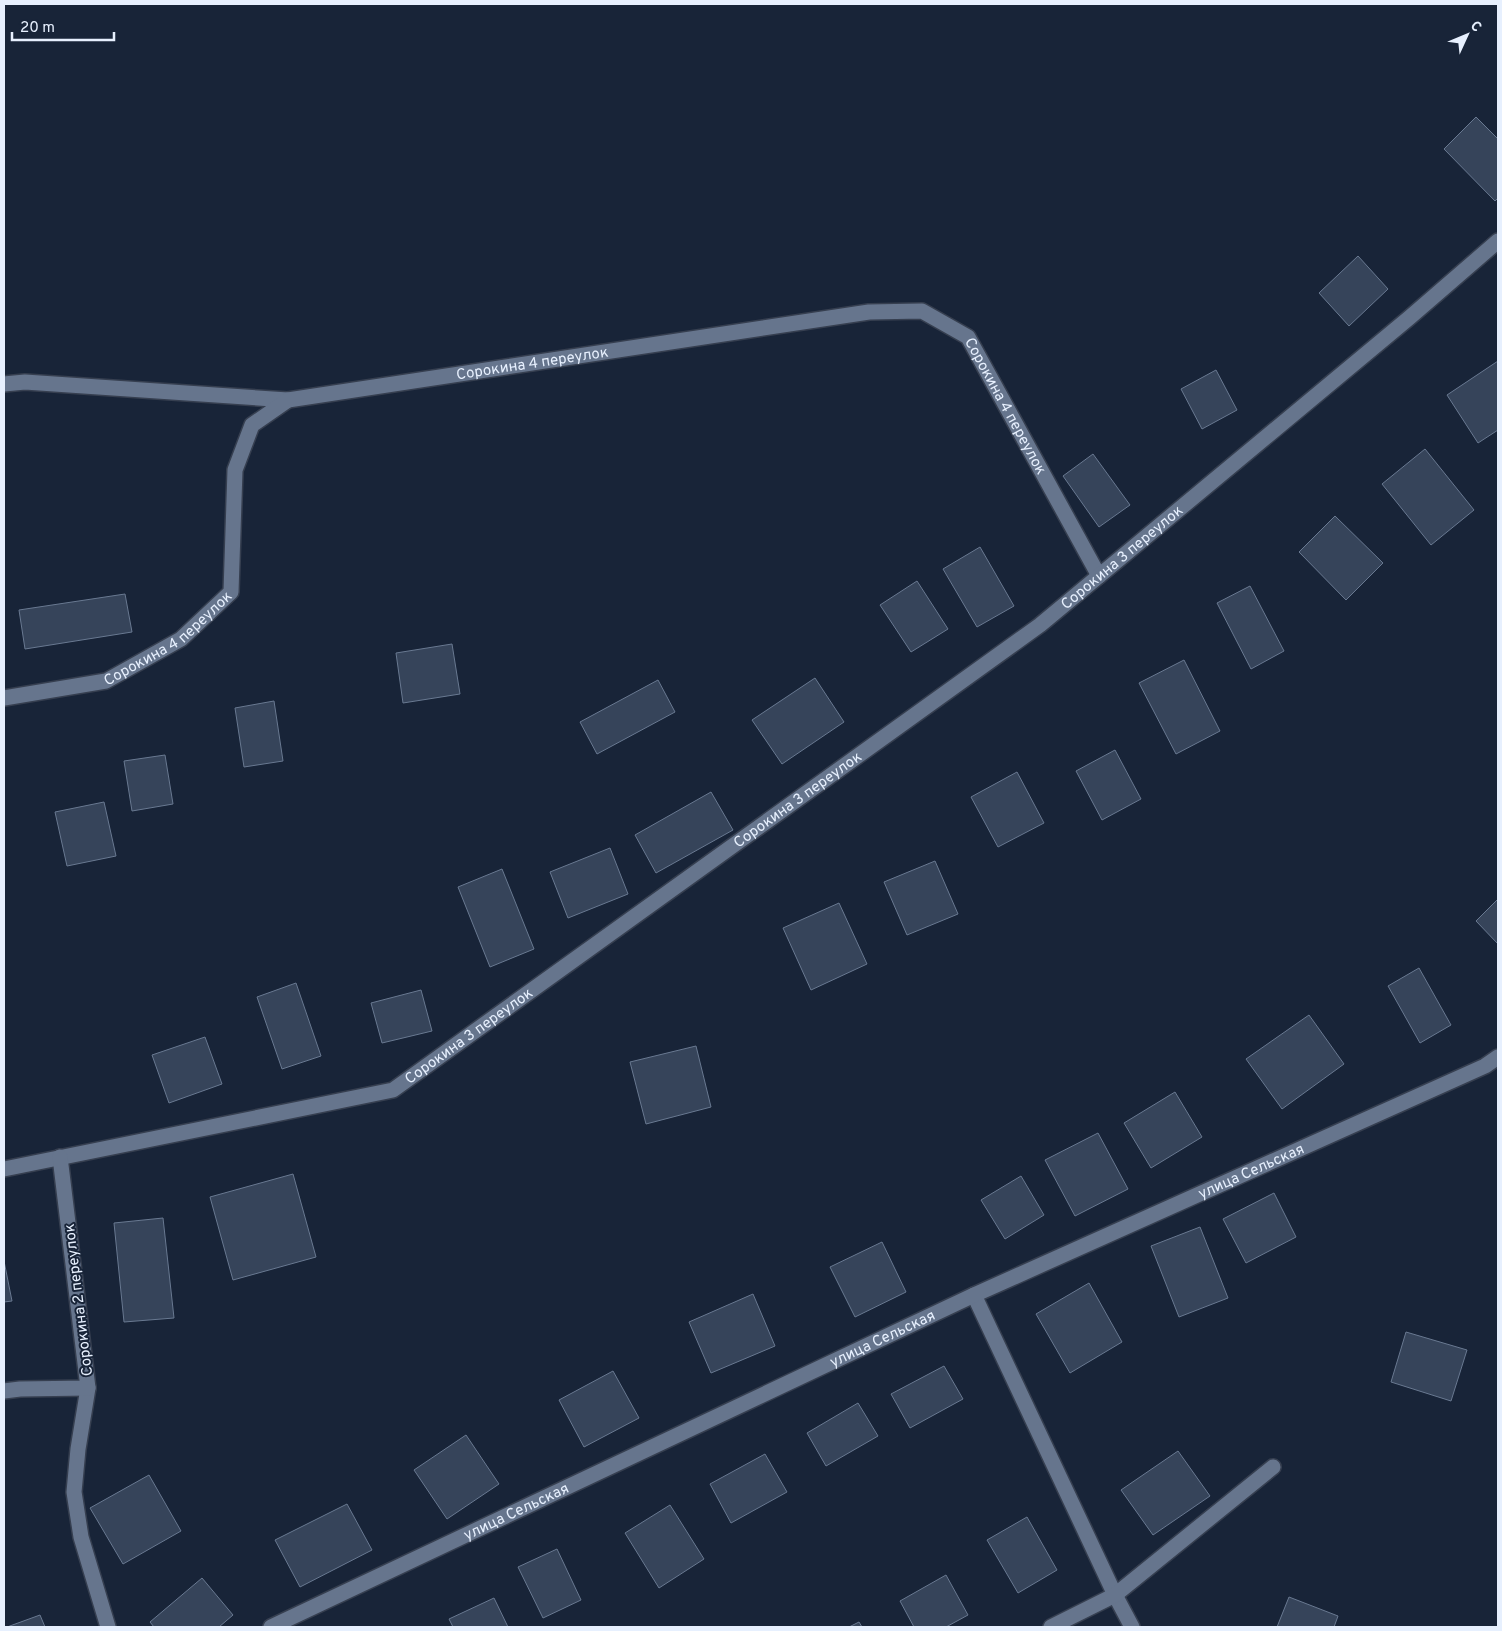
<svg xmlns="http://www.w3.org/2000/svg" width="1502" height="1631" font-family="Overpass,sans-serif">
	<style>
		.building { fill: #36445a; stroke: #697991 }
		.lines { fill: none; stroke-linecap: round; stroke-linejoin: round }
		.minor-casing { stroke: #363f50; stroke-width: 18 }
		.minor { stroke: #66758d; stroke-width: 15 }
		.labels { text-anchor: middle; stroke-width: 4; stroke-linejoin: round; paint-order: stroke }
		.street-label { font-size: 15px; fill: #e7f0fe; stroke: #182438 }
	</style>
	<rect width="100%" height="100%" fill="#182438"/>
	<!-- building -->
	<path class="building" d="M1476 117 1498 139V198L1495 201 1444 149Z
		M1358 256 1388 289 1349 326 1319 293Z
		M1498 361V430L1478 443 1447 395Z
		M1216 370 1237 410 1202 429 1181 389Z
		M1425 449 1474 510 1431 545 1382 484Z
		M1093 454 1130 505 1099 527 1063 476Z
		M1335 516 1383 563 1346 600 1299 552Z
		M980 547 1014 606 977 627 943 569Z
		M917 581 948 629 911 652 880 605Z
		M1250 586 1284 651 1251 669 1217 603Z
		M125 594 132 632 25 649 19 610Z
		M452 644 460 694 403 703 396 653Z
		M1184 660 1220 731 1176 754 1139 683Z
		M815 678 844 722 782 764 752 720Z
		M658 680 675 712 597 754 580 722Z
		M274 701 283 761 244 767 235 708Z
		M1115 750 1141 799 1102 820 1076 771Z
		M165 755 173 804 132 811 124 761Z
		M1017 772 1044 823 998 847 971 797Z
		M711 792 733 830 656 873 635 835Z
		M104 802 116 856 67 866 55 812Z
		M610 848 628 894 568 918 550 872Z
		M935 861 958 914 907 935 884 882Z
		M502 869 534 949 490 967 458 887Z
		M1498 899V944L1476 921Z
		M839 903 867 964 811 990 783 928Z
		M1419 968 1451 1025 1420 1043 1388 986Z
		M296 983 321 1056 282 1069 257 997Z
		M421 990 432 1031 382 1043 371 1003Z
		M1309 1015 1344 1064 1282 1109 1246 1059Z
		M205 1037 222 1084 169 1103 152 1055Z
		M696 1046 711 1107 646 1124 630 1062Z
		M1175 1092 1202 1137 1151 1168 1124 1123Z
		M1098 1133 1128 1189 1075 1216 1045 1160Z
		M293 1174 316 1257 233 1280 210 1197Z
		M1021 1176 1044 1215 1005 1239 981 1200Z
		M1274 1193 1296 1237 1246 1263 1223 1219Z
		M163 1218 174 1318 124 1322 114 1223Z
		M1200 1227 1228 1298 1179 1317 1151 1246Z
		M882 1242 906 1292 855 1317 830 1267Z
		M4 1261 12 1301 4 1302Z
		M1089 1283 1122 1342 1070 1373 1036 1314Z
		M753 1294 775 1346 711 1373 689 1322Z
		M1406 1332 1467 1350 1451 1401 1391 1382Z
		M944 1366 963 1399 910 1428 891 1394Z
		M613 1371 639 1418 584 1447 559 1400Z
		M858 1403 878 1436 826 1466 807 1433Z
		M466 1435 499 1484 447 1519 414 1470Z
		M1178 1451 1210 1496 1153 1535 1121 1490Z
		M765 1454 787 1492 731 1523 710 1484Z
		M149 1475 181 1531 123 1564 90 1508Z
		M347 1504 372 1550 300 1587 275 1540Z
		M670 1505 704 1559 659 1588 625 1533Z
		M1027 1517 1057 1570 1018 1593 987 1540Z
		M557 1549 581 1600 543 1618 518 1567Z
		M946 1575 968 1615 946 1627H914L900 1601Z
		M202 1578 233 1615 219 1627H154L150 1622Z
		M1289 1597 1338 1616 1334 1627H1277Z
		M494 1598 508 1627H453L449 1619Z
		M40 1615 45 1627H7Z
		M859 1622 862 1627H849Z"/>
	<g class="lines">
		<defs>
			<g id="minor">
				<path d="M4 384 25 382 288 400"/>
				<path id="s1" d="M4 698 106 681 181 639 231 592 235 470 252 425 288 400 869 312 922 311 968 337 1099 576"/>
				<path id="s2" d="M4 1169 393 1090 1040 625 1409 318 1498 241"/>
				<path d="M974 1295 1115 1595 1132 1627"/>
				<path d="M88 1388 78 1449 74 1492 81 1537 108 1627"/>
				<path d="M4 1391 20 1389 88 1388 60 1157"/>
				<path id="s3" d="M271 1627 974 1295 1485 1066 1498 1057"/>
				<path d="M1051 1627 1115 1595 1273 1467"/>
			</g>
		</defs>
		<!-- minor casing -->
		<use href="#minor" class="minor-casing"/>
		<!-- minor -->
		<use href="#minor" class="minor"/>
	</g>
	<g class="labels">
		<!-- street labels -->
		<g class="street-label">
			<text dy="5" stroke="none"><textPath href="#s1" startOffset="719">Сорокина 4 переулок</textPath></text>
			<text dy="5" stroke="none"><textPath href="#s1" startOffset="1244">Сорокина 4 переулок</textPath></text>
			<text dy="5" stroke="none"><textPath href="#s2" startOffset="1300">Сорокина 3 переулок</textPath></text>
			<text dy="5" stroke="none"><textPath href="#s1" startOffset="179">Сорокина 4 переулок</textPath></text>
			<text dy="5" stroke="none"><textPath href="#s2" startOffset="895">Сорокина 3 переулок</textPath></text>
			<text dy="5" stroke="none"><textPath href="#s2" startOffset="490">Сорокина 3 переулок</textPath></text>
			<text dy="5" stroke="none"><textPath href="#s3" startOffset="1081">улица Сельская</textPath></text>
			<text transform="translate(78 1300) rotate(-97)" y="5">Сорокина 2 переулок</text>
			<text dy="5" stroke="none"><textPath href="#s3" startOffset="676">улица Сельская</textPath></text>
			<text dy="5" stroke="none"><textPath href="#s3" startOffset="271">улица Сельская</textPath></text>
		</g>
	</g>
	<!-- border -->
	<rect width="1502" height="1631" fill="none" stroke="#e7f0fe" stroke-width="10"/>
	<!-- north arrow -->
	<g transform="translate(1467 35) rotate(46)" stroke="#182438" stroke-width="4" paint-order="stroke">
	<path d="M0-4L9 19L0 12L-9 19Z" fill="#e7f0fe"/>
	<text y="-8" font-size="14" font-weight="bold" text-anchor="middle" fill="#e7f0fe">С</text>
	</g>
	<!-- scale -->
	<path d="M12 32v8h102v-8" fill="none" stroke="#e7f0fe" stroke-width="2.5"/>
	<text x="20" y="32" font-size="15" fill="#e7f0fe" stroke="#182438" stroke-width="4" paint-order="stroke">20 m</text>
</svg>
